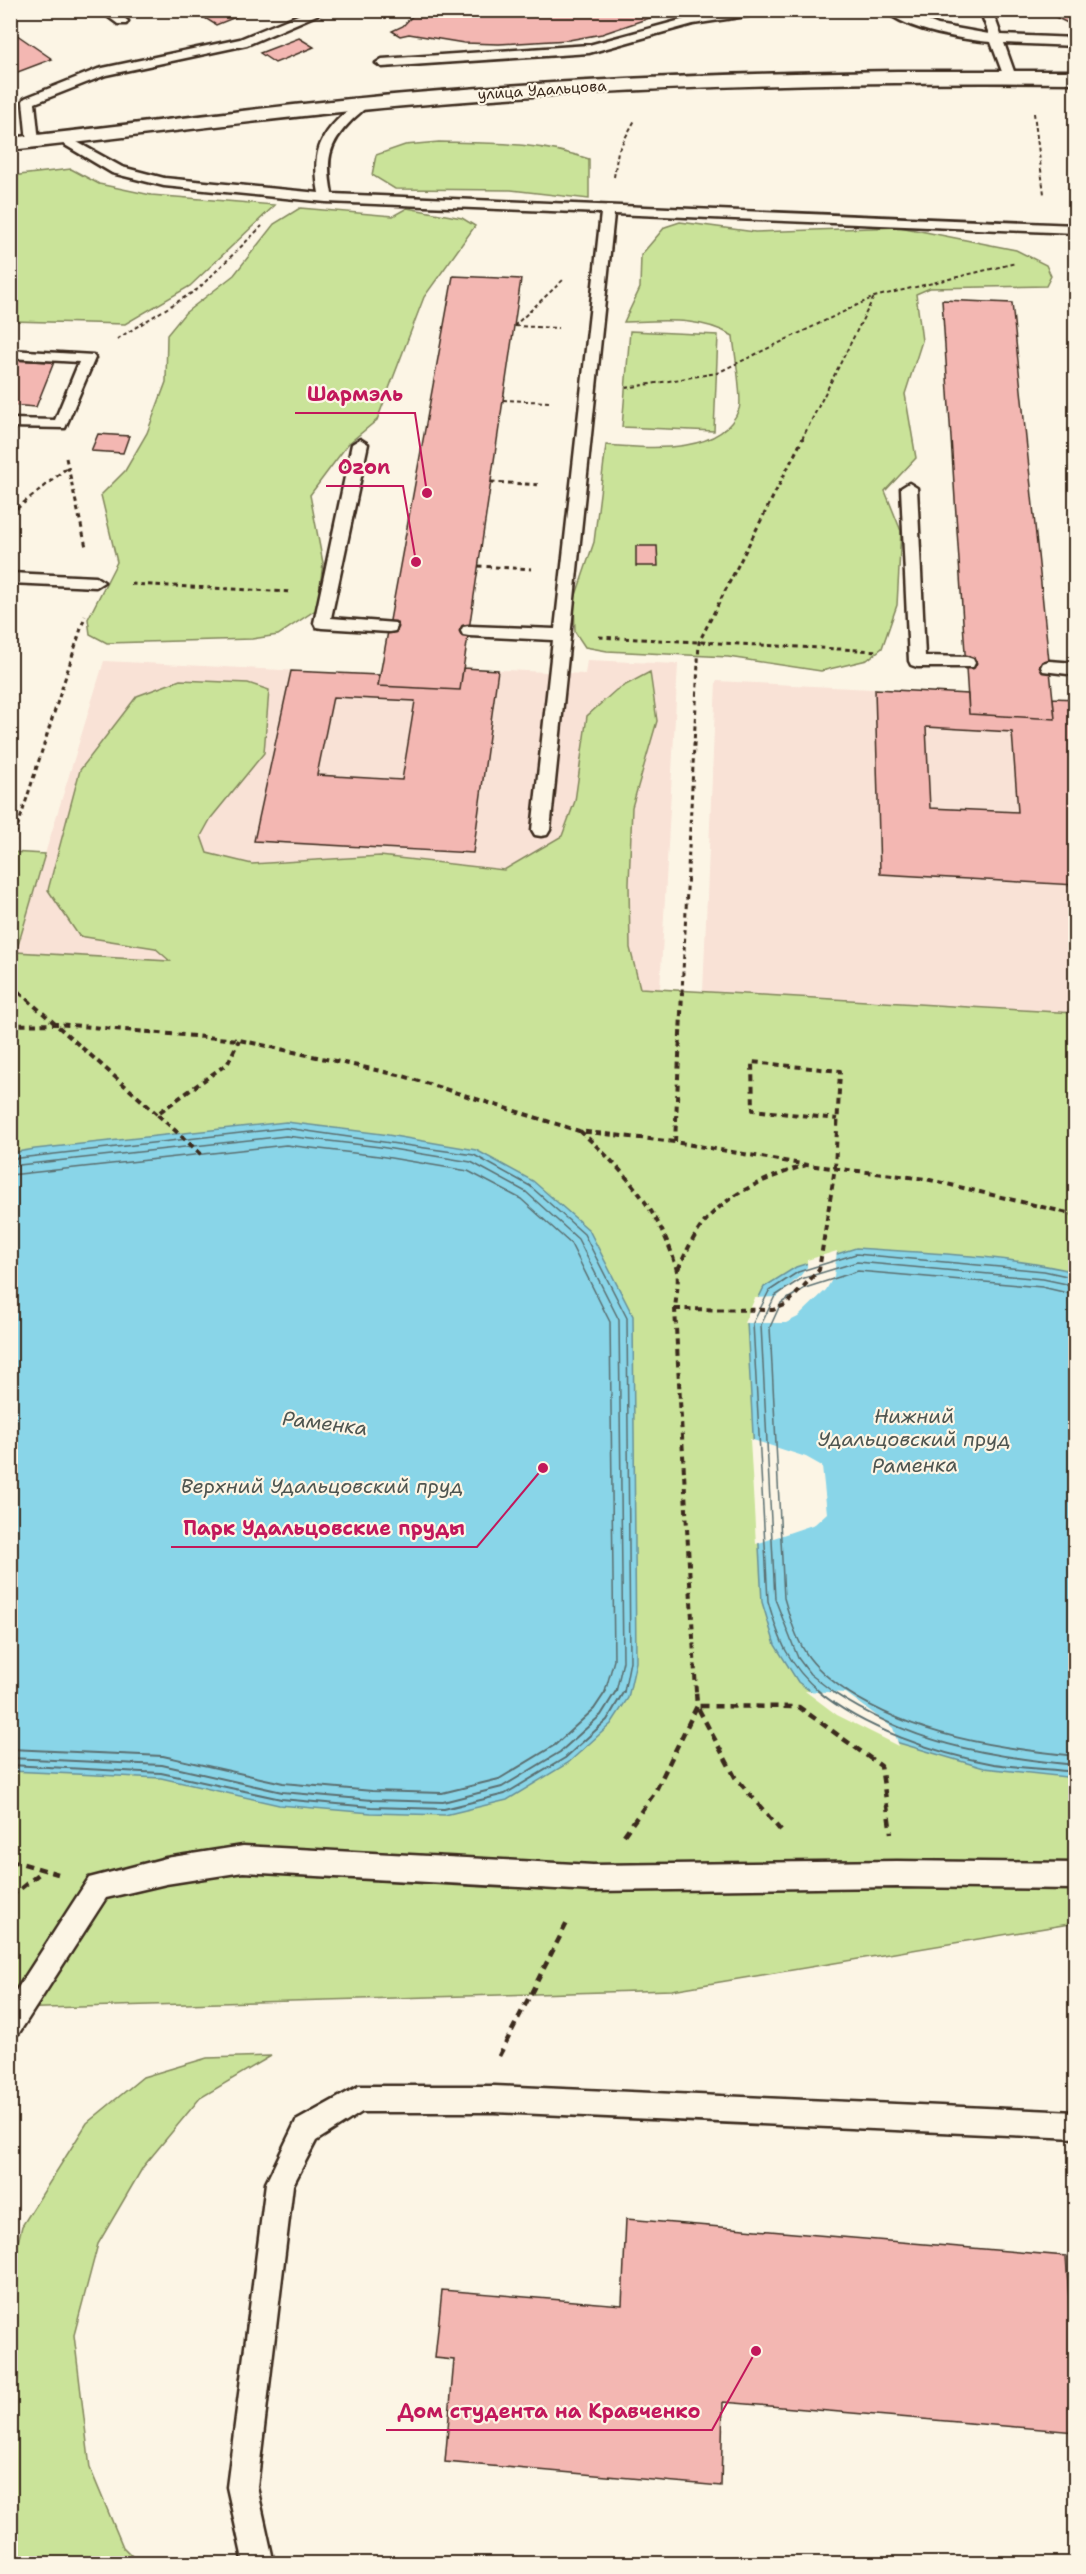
<svg xmlns="http://www.w3.org/2000/svg" width="1086" height="2574" font-family="'Shantell Sans',sans-serif">
	<style>
		.built { fill: #f9e2d6 }
		.green { fill: #cae399; stroke: #82865c; stroke-width: 1.5 }
		.water { fill: #89d5e8; stroke: #6a9197; stroke-width: 1.5 }
		.pier { fill: #fcf5e5 }
		.lines { fill: none; stroke-linecap: round; stroke-linejoin: round }
		.shore-far1 { stroke: #5a6e6f; stroke-width: 1.5 }
		.shore { stroke: #5a6e6f; stroke-width: 2 }
		.building { fill: #f3b7b2; stroke: #3b2a1e; stroke-width: 1.5; fill-rule: evenodd }
		.lane-casing { stroke: #3b2a1e; stroke-width: 5 }
		.secondary-casing { stroke: #3b2a1e; stroke-width: 5 }
		.path-far3 { stroke: #3b2a1e; stroke-width: 2; stroke-dasharray: 4 3; stroke-linecap: butt }
		.path-far2 { stroke: #3b2a1e; stroke-width: 3; stroke-dasharray: 4.5 4; stroke-linecap: butt }
		.path-far1 { stroke: #3b2a1e; stroke-width: 4; stroke-dasharray: 6 4.5; stroke-linecap: butt }
		.path { stroke: #3b2a1e; stroke-width: 4.5; stroke-dasharray: 8 6; stroke-linecap: butt }
		.lane { fill: #fcf5e5; fill-rule: evenodd }
		.secondary { fill: #fcf5e5; fill-rule: evenodd }
		.labels { text-anchor: middle; stroke-width: 4.5; stroke-linejoin: round; paint-order: stroke }
		.far-street-label { font-size: 15px; fill: #3b2a1e; stroke: #fcf5e5 }
		.water-label { font-size: 20px; font-style: italic; fill: #4e5550; stroke: #fcf5e5 }
		.leader { fill: none; stroke: #c2185b; stroke-width: 2 }
		.callout-dot { fill: #c2185b; stroke: #fcf5e5; stroke-width: 2 }
		.callout-label { font-size: 20px; text-anchor: middle; font-weight: bold; fill: #c2185b; stroke: #fcf5e5; stroke-width: 4.5; stroke-linejoin: round; paint-order: stroke }
	</style>
	<rect width="100%" height="100%" fill="#fcf5e5"/>
	<filter id="ink" filterUnits="userSpaceOnUse"><feTurbulence type="fractalNoise" baseFrequency=".0167" numOctaves="2"/><feDisplacementMap in="SourceGraphic" scale="12" xChannelSelector="R" yChannelSelector="G"/><feConvolveMatrix kernelMatrix="1 2 1 2 8 2 1 2 1" color-interpolation-filters="sRGB"/></filter>
	<g filter="url(#ink)">
		<!-- built -->
		<path class="built" d="M587 660 678 664 660 989 15 952 104 661 379 675 378 686 463 668 585 674Z
			M716 681 968 694 1054 718 1053 698 1075 699V1013L703 992Z"/>
		<!-- green -->
		<path class="green" d="M439 142C490 143 540 142 589 159V199L511 190 395 189 372 175 376 155 405 145Z
			M71 169 99 184 151 195 275 205 190 286 125 324 11 321V176Z
			M300 208 393 216 407 208 462 218 475 226 424 297 377 420 348 444 310 495 323 563 317 609 278 635 252 639 107 643 90 634 88 619 117 562 101 495 125 471 147 433 166 382 167 335 185 313 234 275 274 224Z
			M680 222 755 232 900 227 1016 250 1046 265 1051 276 1046 286 930 288 916 294 922 341 905 394 916 458 885 491 901 531 897 605 882 648 867 660 821 671 728 657 607 651 585 647 575 632 574 601 594 542 606 445C647 448 722 456 739 409 743 399 734 350 733 336 701 316 660 321 624 322L640 288 641 255 665 227Z
			M630 331 718 335 714 431 622 427Z
			M650 672 657 721 632 807 629 884 630 948 640 988 1075 1013V1923L672 1990 11 2009 10 852 45 854 16 952 170 961 155 948 79 936 48 890 80 770 137 696 180 680 248 683 269 690 264 753 211 818 201 836 207 853 252 864 380 856 504 870 562 836 575 801 587 716 616 690Z
			M271 2056 200 2098 143 2167 98 2244 74 2335 90 2468 123 2547 139 2563H11L10 2274 22 2226 87 2123 143 2077 207 2058Z"/>
		<!-- water -->
		<path class="water" d="M286 1122 382 1134 476 1150 533 1181 589 1230 633 1316 636 1662 628 1698 611 1724 568 1763 507 1800 445 1815 371 1813 279 1805 161 1778 11 1771V1153L35 1149Z
			M856 1248C929 1253 1004 1255 1075 1272V1778L984 1768 899 1743 839 1712 798 1682 775 1645 762 1602 747 1322 764 1287 796 1267Z"/>
		<!-- pier -->
		<path class="pier" d="M837 1251 834 1276 826 1290 798 1317 786 1323H744L755 1298 777 1297 801 1275 807 1267V1260Z
			M750 1439 806 1457 822 1466 827 1513 815 1524 756 1544Z
			M805 1691 846 1693 893 1728 899 1746 837 1715Z"/>
		<g class="lines">
			<!-- shore-far1 -->
			<path class="shore-far1" d="M10 1159 286 1128 474 1155 530 1186 584 1234 627 1318 630 1661 624 1692
				M10 1166 286 1136 380 1147 471 1162 526 1192 578 1239 619 1320 623 1661 616 1692
				M10 1175 286 1145 379 1156 468 1171 521 1199 571 1244 610 1322 614 1660 605 1692
				M820 1692C788 1665 779 1640 768 1601L753 1323 769 1291 798 1272 856 1254 1044 1271 1076 1278
				M833 1692 810 1674 798 1658 775 1599 761 1325 775 1296 801 1279 857 1262 1043 1279 1076 1286
				M848 1692C806 1664 798 1646 784 1598L770 1327 781 1303 805 1288 858 1271 1042 1287 1076 1295"/>
			<!-- shore -->
			<path class="shore" d="M818 1691C862 1728 937 1754 994 1764 1021 1768 1049 1769 1076 1772
				M831 1691C910 1743 983 1756 1076 1765
				M846 1691C915 1736 996 1748 1076 1756
				M10 1749 163 1756 283 1783 372 1791 442 1793 499 1779 555 1745 594 1709 606 1691
				M10 1758 162 1765 282 1792 372 1800 443 1802 502 1787 560 1752 601 1715 616 1691
				M10 1765 161 1773 281 1799 371 1807 444 1809 505 1794 565 1758 607 1720 624 1691"/>
		</g>
		<!-- building -->
		<path class="building" d="M192 10H253L216 25Z
			M418 10H673L602 34 569 40 499 44 464 43 409 34 400 36 392 31 403 26Z
			M1041 10H1076V27Z
			M10 30 52 59 10 75Z
			M299 38 314 47 275 63 260 53Z
			M453 276 521 279 460 690 378 686Z
			M942 300 1012 303 1055 719 969 714Z
			M10 360 54 362 36 407 10 405Z
			M98 434 129 436 123 453 91 451Z
			M636 546H657L658 566H636Z
			M463 668 498 670 473 853 254 841 291 671 379 675 378 686 460 690ZM333 697 415 701 402 780 317 775Z
			M875 689 968 694 969 714 1055 719 1053 698 1076 699V885L880 874ZM926 727 1012 732 1018 812 930 808Z
			M626 2219 1066 2256 1072 2344H1076V2432L723 2402 721 2486 445 2462 454 2360 435 2358 442 2290 622 2305Z"/>
		<g class="lines">
			<defs>
				<path id="lane" d="M99 10H114L128 21 126 24H118Z
					M310 10H328L247 45 106 75 35 103 39 142 33 146 27 142 23 101 25 98 98 69 240 39Z
					M735 10H766L760 14 693 24 589 53 382 67 376 63 382 59 589 45 692 17Z
					M884 10H901L938 25 989 34 980 10H992L1001 35 1076 38V46L1004 43 1016 77 1010 81 1004 77 991 42C961 39 908 31 884 10Z
					M363 100 369 104C364 110 357 115 352 120 327 145 326 161 332 194L1076 225V233L614 214 550 830 547 835 541 836 535 835 532 830 553 640 469 636 463 635 461 631 463 627 469 626 555 629 601 213 326 202 164 186 112 173 55 139 56 136H66L122 167 164 178 319 193C310 147 323 130 359 101Z
					M10 350 93 355 95 358 65 428 10 427V419L55 420 79 362 10 358Z
					M360 439 368 444 331 618 395 623 397 627 395 631 389 632 322 628 316 627 314 623 352 444Z
					M909 483 917 488 925 656 967 657 973 659 975 663 973 667H917L911 665 909 661 901 488Z
					M10 573 96 577 104 582 96 587 10 583Z
					M1049 661 1076 663V675L1043 671 1041 667 1043 663Z
					M243 1846 593 1865 897 1861 1076 1863V1889L897 1887 593 1891 243 1872 166 1884 106 1898 19 2033 10 2037V2000L89 1878 166 1858Z
					M359 2086H494L1076 2112V2138L494 2112H362L316 2141 293 2185 257 2487 274 2564H244L227 2487 266 2183 296 2121Z"/>
				<path id="secondary" d="M897 71H1076V83C868 81 660 85 453 102 305 113 158 134 10 150V138C158 122 305 101 453 90 601 78 749 73 897 71Z"/>
			</defs>
			<!-- lane casing -->
			<use href="#lane" class="lane-casing"/>
			<!-- secondary casing -->
			<use href="#secondary" class="secondary-casing"/>
			<!-- path-far3 -->
			<path class="path-far3" d="M1034 113 1044 194
				M614 177 618 151 635 120
				M514 326 563 280
				M515 326 558 328
				M117 339 198 289 262 226
				M626 388 717 373 874 297 1016 263
				M503 400 550 402
				M802 439 874 297"/>
			<!-- path-far2 -->
			<path class="path-far2" d="M66 458 86 547
				M491 482 541 485
				M10 514 68 467
				M478 566 532 569
				M131 584 292 592
				M599 637 879 651
				M10 851 85 616
				M10 984 20 993
				M682 993 699 642 803 438"/>
			<!-- path-far1 -->
			<path class="path-far1" d="M19 992 157 1114
				M10 1025 58 1024 239 1040 403 1076 579 1131 675 1142 807 1165 926 1179 1076 1215
				M580 1131C622 1168 661 1212 676 1267 680 1279 676 1296 675 1309L696 1692
				M675 1142 682 992
				M201 1154 157 1114 228 1063 239 1040
				M678 1269C685 1255 691 1241 700 1228 725 1193 767 1178 806 1165
				M675 1309 773 1310 787 1304 819 1270 835 1168 840 1071 752 1062 753 1110 837 1119"/>
			<!-- path -->
			<path class="path" d="M781 1831 735 1777 697 1706 799 1707 881 1766 891 1833
				M624 1835 655 1792 697 1706 696 1691
				M10 1860 58 1874
				M10 1897 44 1870
				M499 2056 569 1919"/>
			<!-- lane -->
			<use href="#lane" class="lane"/>
			<!-- secondary -->
			<use href="#secondary" class="secondary"/>
		</g>
	</g>
	<g class="labels">
		<!-- far-street labels -->
		<g class="far-street-label">
			<text transform="translate(542 90) rotate(-4)" y="5">улица Удальцова</text>
		</g>
		<!-- water labels -->
		<g class="water-label">
			<text x="914" y="1423">Нижний<tspan x="914" dy="23">Удальцовский пруд</tspan></text>
			<text transform="translate(325 1423) rotate(7)" y="7">Раменка</text>
			<text transform="translate(915 1465) rotate(-1)" y="7">Раменка</text>
			<text x="322" y="1493">Верхний Удальцовский пруд</text>
		</g>
	</g>
	<!-- callouts -->
	<path class="leader" d="M427 493L415 413H295M416 562L403 486H326M543 1468L477 1547H171M756 2351L712 2430H386"/>
	<g class="callout-dot">
		<circle cx="427" cy="493" r="6"/>
		<circle cx="416" cy="562" r="6"/>
		<circle cx="543" cy="1468" r="6"/>
		<circle cx="756" cy="2351" r="6"/>
	</g>
	<g class="callout-label">
		<text x="355" y="401">Шармэль</text>
		<text x="364" y="474">Ozon</text>
		<text x="324" y="1535">Парк Удальцовские пруды</text>
		<text x="549" y="2418">Дом студента на Кравченко</text>
	</g>
	<!-- margin -->
	<rect width="1086" height="2574" fill="none" stroke="#fcf5e5" stroke-width="36"/>
	<rect x="18" y="18" width="1050" height="2538" fill="none" stroke="#3b2a1e" stroke-width="2" filter="url(#ink)"/>
</svg>
